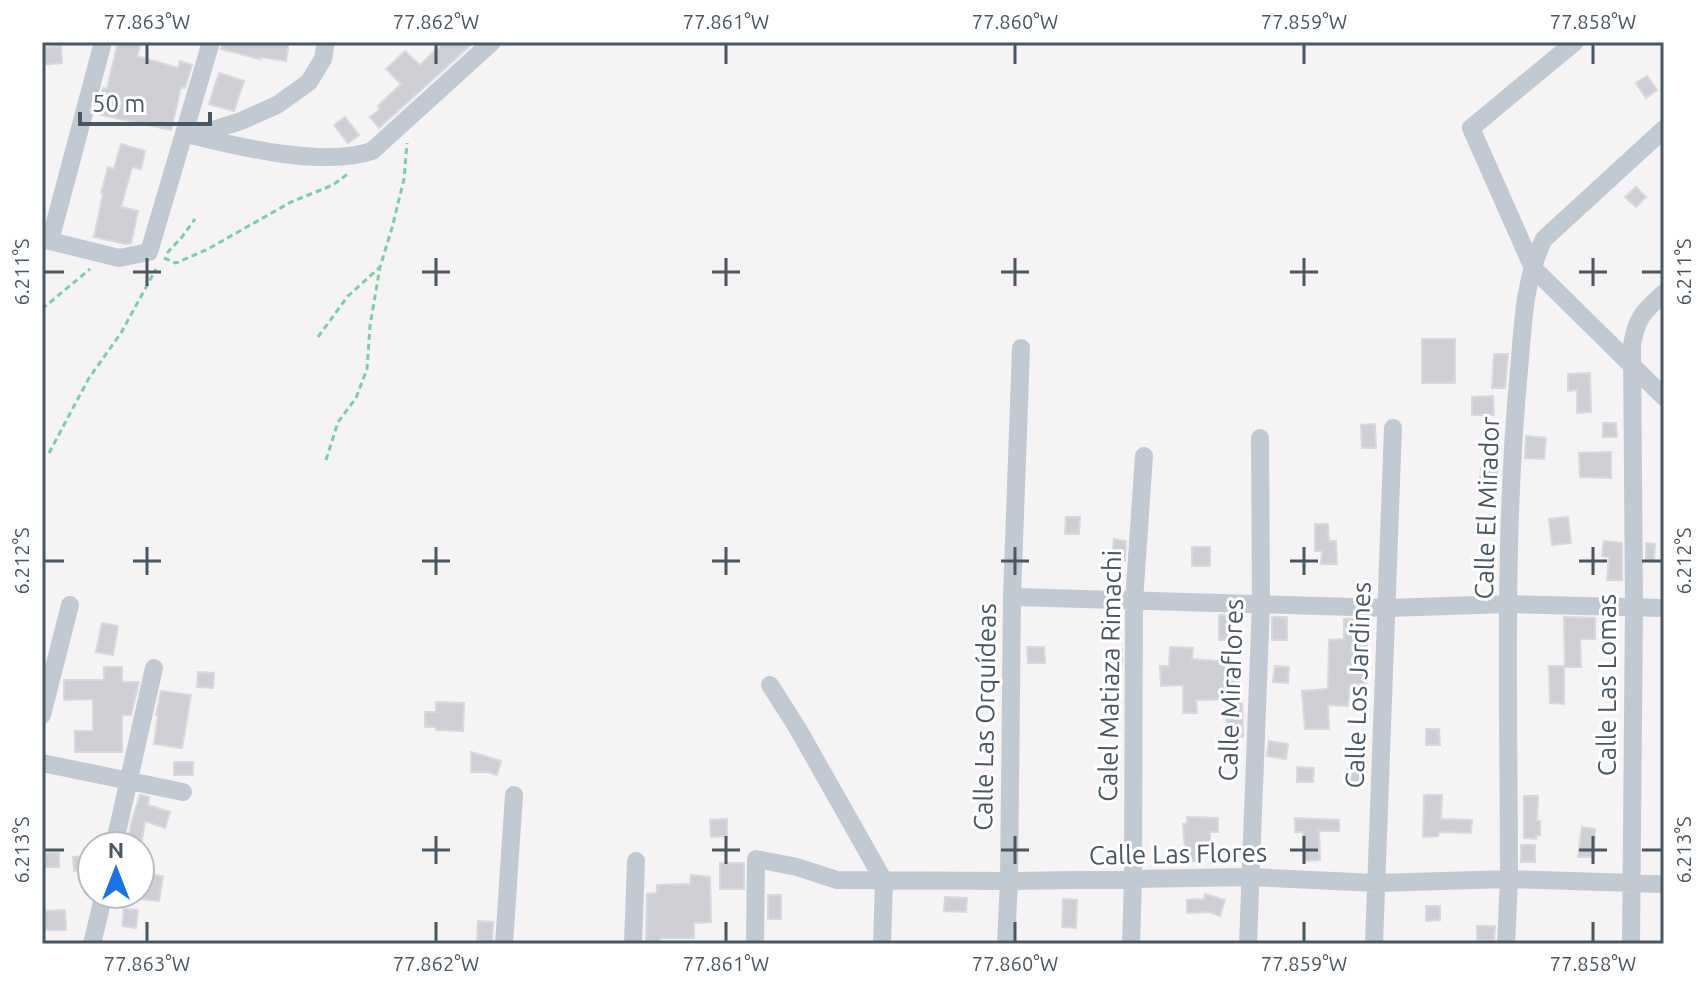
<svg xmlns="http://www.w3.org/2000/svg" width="1706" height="986" font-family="Ubuntu,sans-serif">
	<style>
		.building { fill: #cdcfd5; stroke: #d7d9de; stroke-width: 2 }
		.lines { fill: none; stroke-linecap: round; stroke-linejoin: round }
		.path { stroke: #7ad0a6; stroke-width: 3; stroke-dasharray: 6 4; stroke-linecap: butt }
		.minor { stroke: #c1cad2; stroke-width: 18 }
		.ticks { fill: none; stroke: #4a5661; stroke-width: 3 }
		.labels { text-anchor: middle; stroke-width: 6; stroke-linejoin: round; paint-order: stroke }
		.street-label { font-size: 26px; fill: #4a5661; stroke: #fff }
		.neatline { fill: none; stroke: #4a5661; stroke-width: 3 }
		.ticks-label { font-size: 20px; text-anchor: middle; fill: #4a5661 }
	</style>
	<rect width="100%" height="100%" fill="#f5f3f3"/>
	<!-- building -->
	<path class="building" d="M118 42H141L137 56 178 68 180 61 192 65 185 88 181 87 171 130 97 114 103 88 107 89Z
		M223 42H289L286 61 261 57 260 59 221 49Z
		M444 42H474L379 128 370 117 380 109 378 106 401 84 386 69 405 51 420 65Z
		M61 46 62 63 42 65V48Z
		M219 73 244 81 234 111 209 104Z
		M1647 76 1657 90 1646 98 1636 83Z
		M345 117 359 135 348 143 334 125Z
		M121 144 145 151 141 169 132 167 121 207 138 211 131 243 126 244 94 237 103 194 101 193 108 167 114 169Z
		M1636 187 1646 197 1636 207 1625 197Z
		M1422 339H1455V383H1422Z
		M1494 354H1508L1505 388H1492Z
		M1590 373 1591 412 1577 413V390L1568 391V374Z
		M1493 396 1494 415H1472V397Z
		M1603 423H1616L1617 437H1603Z
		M1375 424 1376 448H1362L1361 425Z
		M1526 436 1546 438 1544 459 1525 458Z
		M1611 452V478L1580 477 1579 453Z
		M1482 464 1498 466 1496 481 1480 479Z
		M1066 517H1080L1079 534H1065Z
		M1568 517 1571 543 1552 545 1549 519Z
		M1315 524H1328L1329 541H1336L1337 564H1321L1322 551H1315Z
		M1114 539 1126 541 1125 561 1112 560Z
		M1604 541 1622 543V580H1607L1609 557 1602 556Z
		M1646 543 1655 544 1654 561 1646 560Z
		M1192 547H1210V566H1192Z
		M1219 615H1228L1233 619V640H1219Z
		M1272 617H1287V640H1272Z
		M1564 617 1595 618V639H1580L1581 667H1565Z
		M1344 619H1357V642H1367L1366 685 1350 684 1348 706 1328 705 1329 729H1305L1302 691 1328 689 1329 640 1344 639Z
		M102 623 118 626 113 655 96 652Z
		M1027 647H1044L1045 663H1028Z
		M1170 647 1193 648 1192 659 1239 663 1238 699 1196 700 1197 713H1183V685L1161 686 1160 666H1169Z
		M1106 649H1122V665H1106Z
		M1275 666 1289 667 1288 683 1273 682Z
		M1549 666H1564V704L1550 703Z
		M104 667H122V682H139L131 715H122V752H75V731H93V699L64 700V680H104Z
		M198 672 214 673 213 688 197 687Z
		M161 691 191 695 182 748 154 744 158 715H156Z
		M1226 699H1242L1243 737H1227Z
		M436 702 464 703 463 731 436 730V727H425V712H436Z
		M1426 729H1439L1440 745H1426Z
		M1269 741 1288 744 1286 759 1267 756Z
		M471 752 501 761 497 775 488 772H471Z
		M174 762H193V775H174Z
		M1297 767 1314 768 1313 782H1297Z
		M1348 767 1365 769 1363 783 1346 781Z
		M140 795 149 797 148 805 170 812 165 828 145 821 141 847 127 845 132 820Z
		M1424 795H1442L1441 819 1472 820 1471 833 1439 832 1438 836 1423 837Z
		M1524 796H1538L1537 821H1540V835H1536V839L1524 838Z
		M1187 817 1218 818V832H1210V854H1199V861H1186L1183 824H1187Z
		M1295 818 1339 820V831H1319L1320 860 1304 861 1303 832H1295Z
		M727 819V836L711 837 710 820Z
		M1582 827 1595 829 1594 857H1578Z
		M1521 845H1535V862H1521Z
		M42 853H59V867H42Z
		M91 856 92 870 74 871 73 857Z
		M720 863H744V889H720Z
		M140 873 163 876 159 901 140 899Z
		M691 875 710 877 711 922 694 923V938H660V944H646L647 894 657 893V885L690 884Z
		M1205 894 1225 900 1220 916 1209 912 1187 913V900L1204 899Z
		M768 895H781V919H768Z
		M945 897 967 898 966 912 944 911Z
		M1063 899 1077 900 1076 928 1062 927Z
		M1426 906H1440V920L1426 921Z
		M124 909 138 910 136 928 122 926Z
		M65 910 66 930H44V911Z
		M478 921 493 922 492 944H477Z
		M1477 926H1495L1494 940H1477Z"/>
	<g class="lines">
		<!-- path -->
		<path class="path" d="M167 253 182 237 195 219
			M164 258 176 263 208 249 291 202 333 185 349 173
			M42 309 90 269
			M318 337 348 296 380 267
			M49 453 89 378 121 333 156 269
			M326 460 338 422 356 398 367 369 370 326 380 267 392 228 404 179 407 143"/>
		<!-- minor -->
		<path class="minor" d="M1575 42 1471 128 1533 268 1664 397
			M194 136 241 121 277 105 309 82 323 59 326 42
			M195 136C243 148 325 167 372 151L492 42
			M42 239 119 258 149 252 211 42
			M50 241 103 42
			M1012 597 1387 608 1509 604 1664 608
			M770 685 798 729 884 881 882 944
			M42 715 70 605
			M42 763 183 792
			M114 846 154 668
			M92 944 104 894
			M504 944 514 795
			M633 944 636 861
			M755 944 756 859 797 867 837 880 1009 881 1250 877 1376 883 1509 879 1664 884
			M1006 944 1009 881 1012 597 1021 348
			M1131 944 1133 880 1134 601 1144 456
			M1248 944 1261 603 1260 438
			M1374 944 1393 428
			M1506 944 1509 879C1509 714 1503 546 1518 381 1523 333 1522 283 1544 239L1664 129
			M1631 944 1634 606 1632 345C1637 317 1643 312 1664 293"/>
	</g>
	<!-- ticks -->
	<path class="ticks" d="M147 44V64M436 44V64M726 44V64M1015 44V64M1304 44V64M1593 44V64M147 258V286M436 258V286M726 258V286M1015 258V286M1304 258V286M1593 258V286M44 272H64M133 272H161M422 272H450M712 272H740M1001 272H1029M1290 272H1318M1579 272H1607M1642 272H1662M147 547V575M436 547V575M726 547V575M1015 547V575M1304 547V575M1593 547V575M44 561H64M133 561H161M422 561H450M712 561H740M1001 561H1029M1290 561H1318M1579 561H1607M1642 561H1662M436 836V864M726 836V864M1015 836V864M1304 836V864M1593 836V864M44 850H64M422 850H450M712 850H740M1001 850H1029M1290 850H1318M1579 850H1607M1642 850H1662M147 922V942M436 922V942M726 922V942M1015 922V942M1304 922V942M1593 922V942"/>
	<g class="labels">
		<!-- street labels -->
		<g class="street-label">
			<text transform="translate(1487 508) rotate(-88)" y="9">Calle El Mirador</text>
			<text transform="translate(1110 676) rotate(-89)" y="9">Calel Matiaza Rimachi</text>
			<text transform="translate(1358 685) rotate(-88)" y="9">Calle Los Jardines</text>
			<text transform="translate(1607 685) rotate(-90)" y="9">Calle Las Lomas</text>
			<text transform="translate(1231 690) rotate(-88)" y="9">Calle Miraflores</text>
			<text transform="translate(985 717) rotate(-89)" y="9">Calle Las Orquídeas</text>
			<text transform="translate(1178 854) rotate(-1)" y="9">Calle Las Flores</text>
		</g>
	</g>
	<!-- border -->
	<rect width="1706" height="986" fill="none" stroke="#ffffff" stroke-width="88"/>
	<!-- north arrow -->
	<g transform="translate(116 870)"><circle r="38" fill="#ffffff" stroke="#b7bbc0" stroke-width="2"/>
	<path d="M0-6L14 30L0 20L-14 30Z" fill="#1a73e8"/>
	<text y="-12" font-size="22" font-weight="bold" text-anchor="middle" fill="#4a5661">N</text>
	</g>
	<!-- scale -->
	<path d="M80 112v12h130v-12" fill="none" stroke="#4a5661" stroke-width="4"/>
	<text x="92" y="112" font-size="24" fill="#4a5661" stroke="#ffffff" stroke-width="6" paint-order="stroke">50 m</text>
	<rect x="44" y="44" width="1618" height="898" class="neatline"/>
	<g class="ticks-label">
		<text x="147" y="29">77.863°W</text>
		<text x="436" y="29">77.862°W</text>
		<text x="726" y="29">77.861°W</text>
		<text x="1015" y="29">77.860°W</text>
		<text x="1304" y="29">77.859°W</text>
		<text x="1593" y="29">77.858°W</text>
		<text transform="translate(22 272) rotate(-90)" y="7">6.211°S</text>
		<text transform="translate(1684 272) rotate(-90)" y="7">6.211°S</text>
		<text transform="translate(22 561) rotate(-90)" y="7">6.212°S</text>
		<text transform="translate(1684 561) rotate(-90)" y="7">6.212°S</text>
		<text transform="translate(22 850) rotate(-90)" y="7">6.213°S</text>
		<text transform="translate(1684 850) rotate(-90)" y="7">6.213°S</text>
		<text x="147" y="971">77.863°W</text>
		<text x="436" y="971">77.862°W</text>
		<text x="726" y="971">77.861°W</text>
		<text x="1015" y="971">77.860°W</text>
		<text x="1304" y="971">77.859°W</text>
		<text x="1593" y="971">77.858°W</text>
	</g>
</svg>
